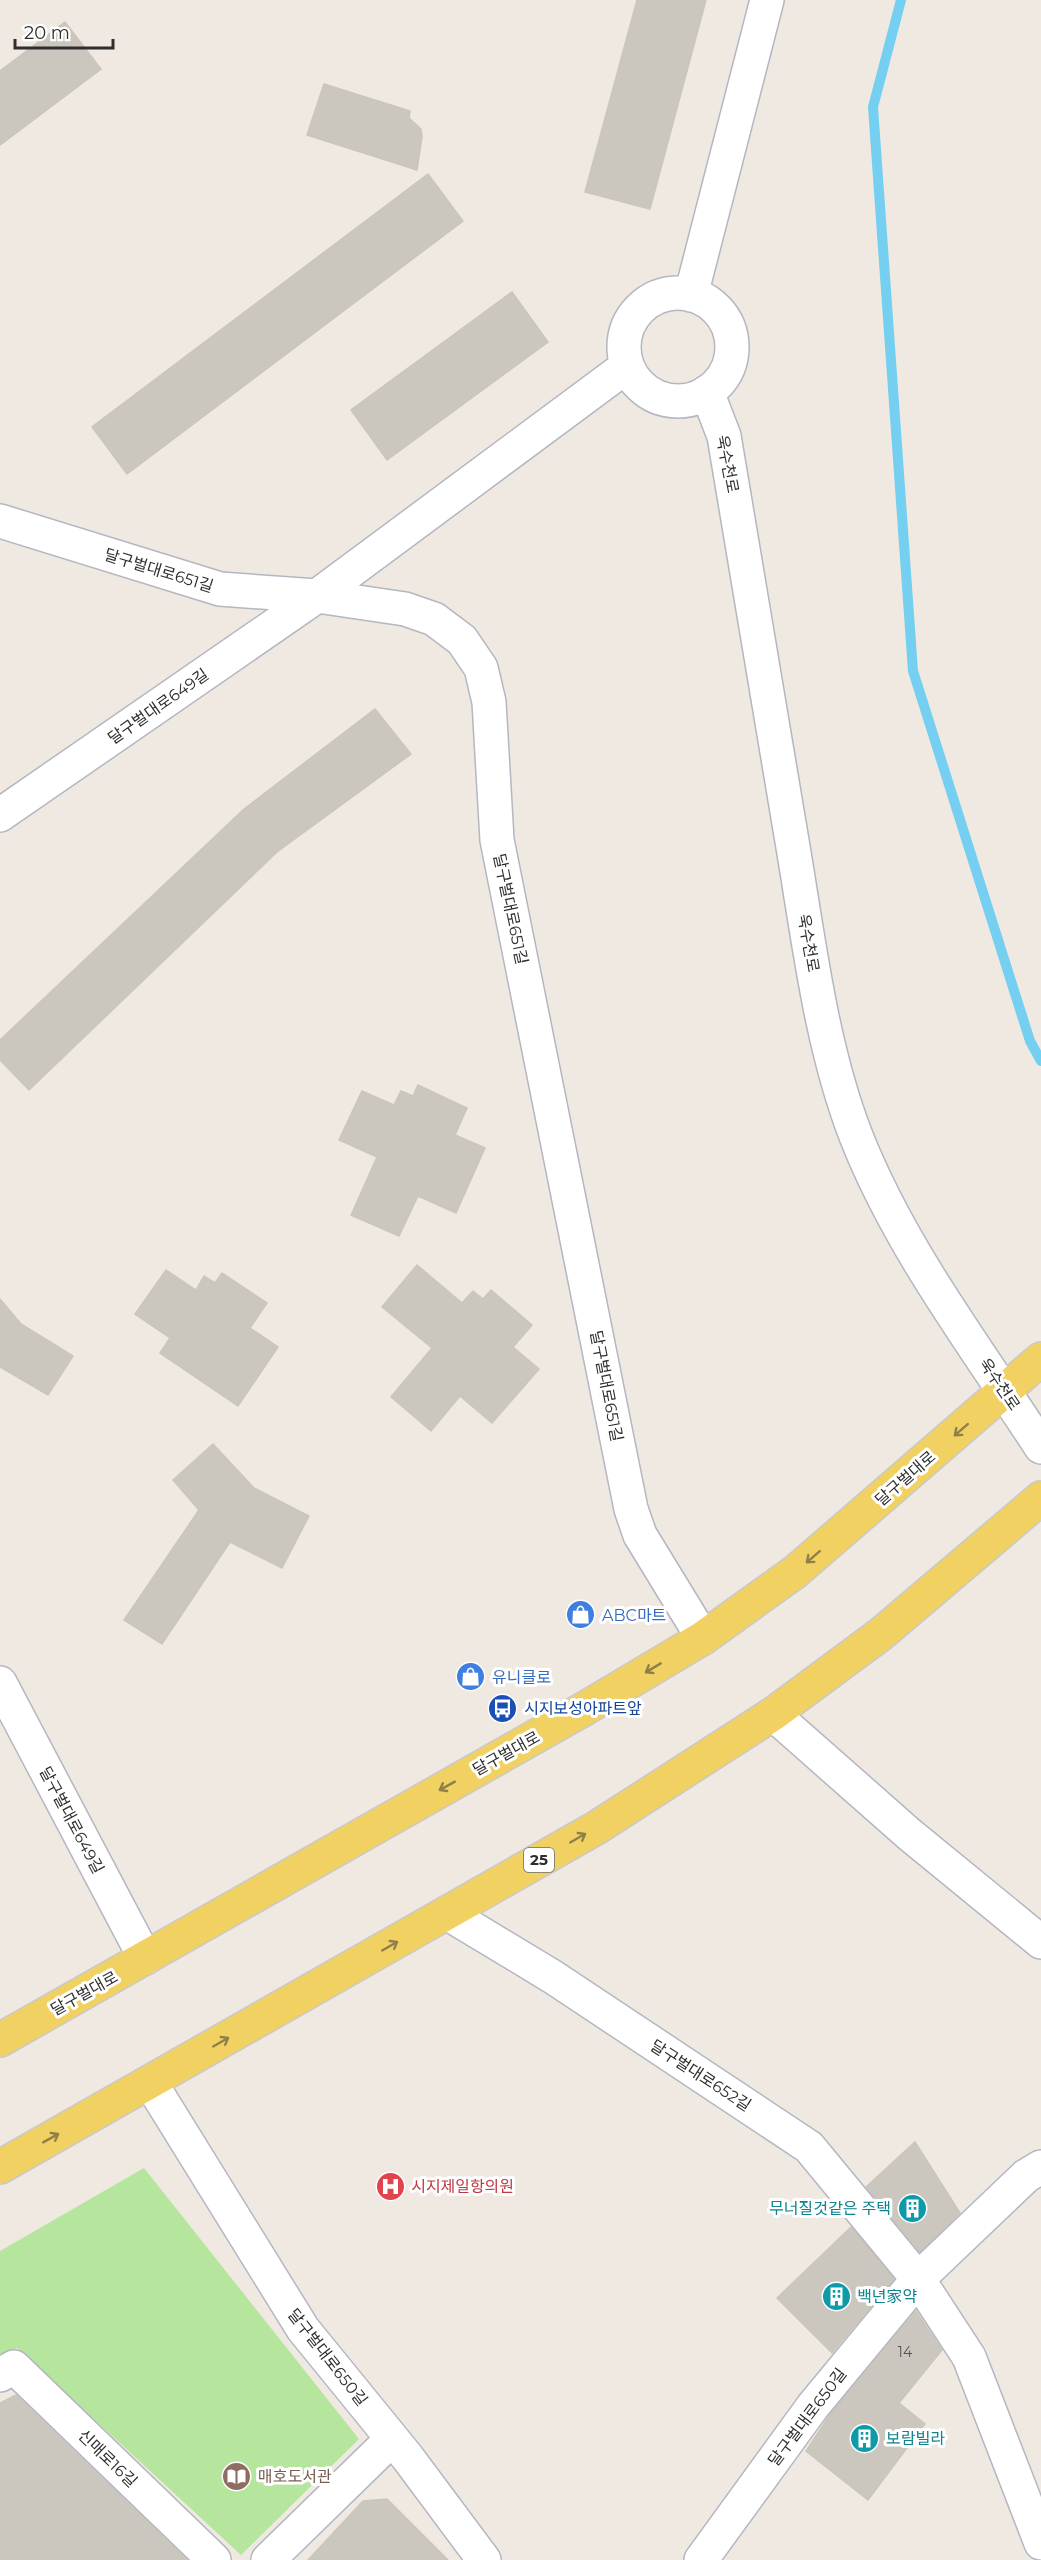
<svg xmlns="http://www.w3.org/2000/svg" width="1041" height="2560" font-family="Montserrat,'Noto Sans KR',sans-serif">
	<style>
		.green { fill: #b6e59e }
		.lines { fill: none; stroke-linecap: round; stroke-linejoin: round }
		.stream { stroke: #75cff0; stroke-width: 10 }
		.building { fill: #cbc7bf; stroke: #cbc5ba; stroke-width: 1.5 }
		.street-casing { stroke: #b4b7c1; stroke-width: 36 }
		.secondary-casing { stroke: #b4b7c1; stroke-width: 36 }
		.primary-casing { stroke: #c9c9c9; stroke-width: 36 }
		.street { stroke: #fff; stroke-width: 33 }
		.secondary { stroke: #fff; stroke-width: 33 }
		.primary { stroke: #f2d163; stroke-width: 33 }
		.oneway { stroke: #908048 }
		.labels { text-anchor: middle; stroke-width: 6; stroke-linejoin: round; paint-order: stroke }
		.number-label { font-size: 14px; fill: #555452 }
		.shield { fill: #fff; stroke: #6d6d6d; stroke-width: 1.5 }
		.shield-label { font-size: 15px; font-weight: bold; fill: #2e2e2e }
		.street-label { font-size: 16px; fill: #2e2e2e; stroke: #fff }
		.shop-label { font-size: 16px; fill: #366cbe; stroke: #fff; text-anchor: start }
		.transit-label { font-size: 16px; fill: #164399; stroke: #fff; text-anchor: start }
		.health-label { font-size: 16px; fill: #be3a42; stroke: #fff; text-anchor: start }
		.culture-label { font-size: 16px; fill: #0d838f; stroke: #fff; text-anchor: start }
		.education-label { font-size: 16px; fill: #785e54; stroke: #fff; text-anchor: start }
	</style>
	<rect width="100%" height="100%" fill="#efe9e1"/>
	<!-- green -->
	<path class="green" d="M144 2168 359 2439 241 2555 17 2348 0 2358V2251Z"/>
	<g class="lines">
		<!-- stream -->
		<path class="stream" d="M901 0 873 107 913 671 1030 1041 1041 1061"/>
	</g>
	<!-- building -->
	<path class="building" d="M637 0H706L650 209 585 192Z
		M65 22 101 69 0 145V71Z
		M324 84 410 111 409 118 421 129 422 137 417 170 307 135Z
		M428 174 463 221 127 474 92 427Z
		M512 292 548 342 387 460 351 410Z
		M375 709 411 754 277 852 29 1090 0 1060V1040L244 809Z
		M418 1085 467 1108 455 1135 485 1148 456 1213 418 1196 399 1236 351 1215 377 1157 339 1140 362 1091 394 1105 401 1091 413 1096Z
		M417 1265 462 1303 473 1291 483 1299 491 1290 532 1325 513 1347 539 1369 492 1423 460 1396 431 1431 391 1397 432 1348 382 1307Z
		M166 1270 196 1290 204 1276 215 1283 222 1273 267 1303 250 1328 278 1347 238 1406 160 1353 170 1338 135 1314Z
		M0 1299 21 1324 73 1356 48 1395 0 1367Z
		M213 1444 254 1488 309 1516 282 1568 230 1542 162 1644 124 1620 199 1510 173 1480Z
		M915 2142 960 2213 920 2252 866 2187Z
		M851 2227 894 2279 832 2353 777 2298Z
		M916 2311 942 2350 899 2403 925 2424 868 2500 806 2451 831 2413Z
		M16 2395 187 2560H0V2403Z
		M387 2499 448 2560H308L363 2501Z"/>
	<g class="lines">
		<defs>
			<path id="street" d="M624 347a54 54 0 1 1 108 0a54 54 0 1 1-108 0Z
				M691 295 767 0
				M0 521 220 589 317 596 405 609 434 619 462 640 481 668 489 702 497 840 631 1509 640 1535 703 1638
				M0 815 317 596 627 366
				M0 1683 145 1958
				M773 1714 909 1834 1041 1942
				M447 1913 553 1977 809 2147 918 2279 969 2357 1041 2543
				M150 2082 303 2329 408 2458 484 2560
				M0 2375 14 2367 214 2560
				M268 2560 392 2439
				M701 2560 813 2406 918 2279 1026 2176 1041 2167"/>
			<path id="secondary" d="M707 392 724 436C747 573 770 710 793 847 809 942 821 1046 856 1136 900 1248 976 1347 1041 1447"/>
			<path id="primary" d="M0 2040 584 1709 703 1638 795 1572 1041 1359
				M0 2167 596 1828 773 1714 881 1634 1041 1498"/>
		</defs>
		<!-- street casing -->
		<use href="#street" class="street-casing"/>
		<!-- secondary casing -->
		<use href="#secondary" class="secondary-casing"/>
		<!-- primary casing -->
		<use href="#primary" class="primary-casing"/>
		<!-- street -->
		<use href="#street" class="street"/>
		<!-- secondary -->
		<use href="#secondary" class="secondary"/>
		<!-- primary -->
		<use href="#primary" class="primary"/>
	</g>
	<!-- one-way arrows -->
	<defs><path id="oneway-shaft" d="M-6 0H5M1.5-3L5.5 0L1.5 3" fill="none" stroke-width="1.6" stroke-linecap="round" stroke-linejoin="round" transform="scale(1.5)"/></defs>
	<g class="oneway">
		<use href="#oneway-shaft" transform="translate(961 1430) rotate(139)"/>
		<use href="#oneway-shaft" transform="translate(813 1557) rotate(139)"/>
		<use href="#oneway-shaft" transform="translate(653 1668) rotate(149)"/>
		<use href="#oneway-shaft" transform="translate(447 1786) rotate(151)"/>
		<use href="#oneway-shaft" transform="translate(578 1838) rotate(-30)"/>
		<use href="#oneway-shaft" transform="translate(390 1946) rotate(-30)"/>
		<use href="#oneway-shaft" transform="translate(221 2042) rotate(-30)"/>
		<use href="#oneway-shaft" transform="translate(51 2138) rotate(-29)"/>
	</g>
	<!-- icons -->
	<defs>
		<symbol id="shop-disc" viewBox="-11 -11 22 22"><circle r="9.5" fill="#3f7fe0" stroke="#fff"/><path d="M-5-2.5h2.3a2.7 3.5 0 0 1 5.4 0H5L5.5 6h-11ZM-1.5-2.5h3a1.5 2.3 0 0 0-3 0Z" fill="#fff"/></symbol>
		<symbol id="bus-disc" viewBox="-11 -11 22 22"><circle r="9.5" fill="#1a4fb4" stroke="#fff"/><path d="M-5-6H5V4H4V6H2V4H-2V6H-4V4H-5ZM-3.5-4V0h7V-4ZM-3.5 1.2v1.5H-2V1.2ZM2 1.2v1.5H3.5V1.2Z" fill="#fff"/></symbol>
		<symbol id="hospital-disc" viewBox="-11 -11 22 22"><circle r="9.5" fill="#e0444e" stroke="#fff"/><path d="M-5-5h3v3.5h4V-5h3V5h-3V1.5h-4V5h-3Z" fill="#fff"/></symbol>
		<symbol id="building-disc" viewBox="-11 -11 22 22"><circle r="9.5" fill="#0f9aa8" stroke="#fff"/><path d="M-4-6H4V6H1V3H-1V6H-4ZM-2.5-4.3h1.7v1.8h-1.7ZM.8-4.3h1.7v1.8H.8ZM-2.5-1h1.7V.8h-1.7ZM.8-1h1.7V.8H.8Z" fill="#fff"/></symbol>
		<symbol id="library-disc" viewBox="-11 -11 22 22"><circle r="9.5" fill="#8d6e63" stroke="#fff"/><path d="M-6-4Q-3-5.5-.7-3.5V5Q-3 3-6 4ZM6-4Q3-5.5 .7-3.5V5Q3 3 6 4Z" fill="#fff"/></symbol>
	</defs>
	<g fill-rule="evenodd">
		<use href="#shop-disc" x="564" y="1598" width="33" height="33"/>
		<use href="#shop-disc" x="454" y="1660" width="33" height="33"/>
		<use href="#bus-disc" x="486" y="1692" width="33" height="33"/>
		<use href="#hospital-disc" x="374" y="2170" width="33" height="33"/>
		<use href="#building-disc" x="896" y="2192" width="33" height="33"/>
		<use href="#building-disc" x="820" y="2280" width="33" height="33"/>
		<use href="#building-disc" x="848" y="2422" width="33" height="33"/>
		<use href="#library-disc" x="220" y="2460" width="33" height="33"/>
	</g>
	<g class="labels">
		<!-- number labels -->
		<g class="number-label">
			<text x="905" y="2357">14</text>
		</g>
		<!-- shield labels -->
		<rect class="shield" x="524" y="1848" width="30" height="24" rx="4.5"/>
		<g class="shield-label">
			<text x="539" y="1865">25</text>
		</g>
		<!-- street labels -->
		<g class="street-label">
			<text transform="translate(728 464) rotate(79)" y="6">욱수천로</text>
			<text transform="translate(159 570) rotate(17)" y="6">달구벌대로651길</text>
			<text transform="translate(158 706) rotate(-35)" y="6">달구벌대로649길</text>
			<text transform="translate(511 909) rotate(78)" y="6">달구벌대로651길</text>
			<text transform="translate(809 943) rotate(80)" y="6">욱수천로</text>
			<text transform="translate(1000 1384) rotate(56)" y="6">욱수천로</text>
			<text transform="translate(607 1386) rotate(79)" y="6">달구벌대로651길</text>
			<text transform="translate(905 1478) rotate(-41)" y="6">달구벌대로</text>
			<text transform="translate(506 1753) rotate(-29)" y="6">달구벌대로</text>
			<text transform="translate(72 1820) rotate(62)" y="6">달구벌대로649길</text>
			<text transform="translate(84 1993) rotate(-29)" y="6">달구벌대로</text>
			<text transform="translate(701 2075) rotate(33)" y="6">달구벌대로652길</text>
			<text transform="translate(328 2357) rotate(52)" y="6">달구벌대로650길</text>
			<text transform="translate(807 2417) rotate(-53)" y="6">달구벌대로650길</text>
			<text transform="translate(108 2458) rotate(44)" y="6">신매로16길</text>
		</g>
		<!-- shop labels -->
		<g class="shop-label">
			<text x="602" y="1621">ABC마트</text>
			<text x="492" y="1683">유니클로</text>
		</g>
		<!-- transit labels -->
		<g class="transit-label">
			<text x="524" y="1714">시지보성아파트앞</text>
		</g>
		<!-- health labels -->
		<g class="health-label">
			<text x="411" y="2192">시지제일항의원</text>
		</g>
		<!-- culture labels -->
		<g class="culture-label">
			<text x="891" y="2214" text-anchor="end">무너질것같은 주택</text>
			<text x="857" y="2302">백년家약</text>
			<text x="886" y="2444">보람빌라</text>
		</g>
		<!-- education labels -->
		<g class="education-label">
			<text x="258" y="2482">매호도서관</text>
		</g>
	</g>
	<!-- scale -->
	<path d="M15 39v9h98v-9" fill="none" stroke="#2e2e2e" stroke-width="3"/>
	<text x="24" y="39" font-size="18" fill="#2e2e2e" stroke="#ffffff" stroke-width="4.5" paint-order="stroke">20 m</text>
</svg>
